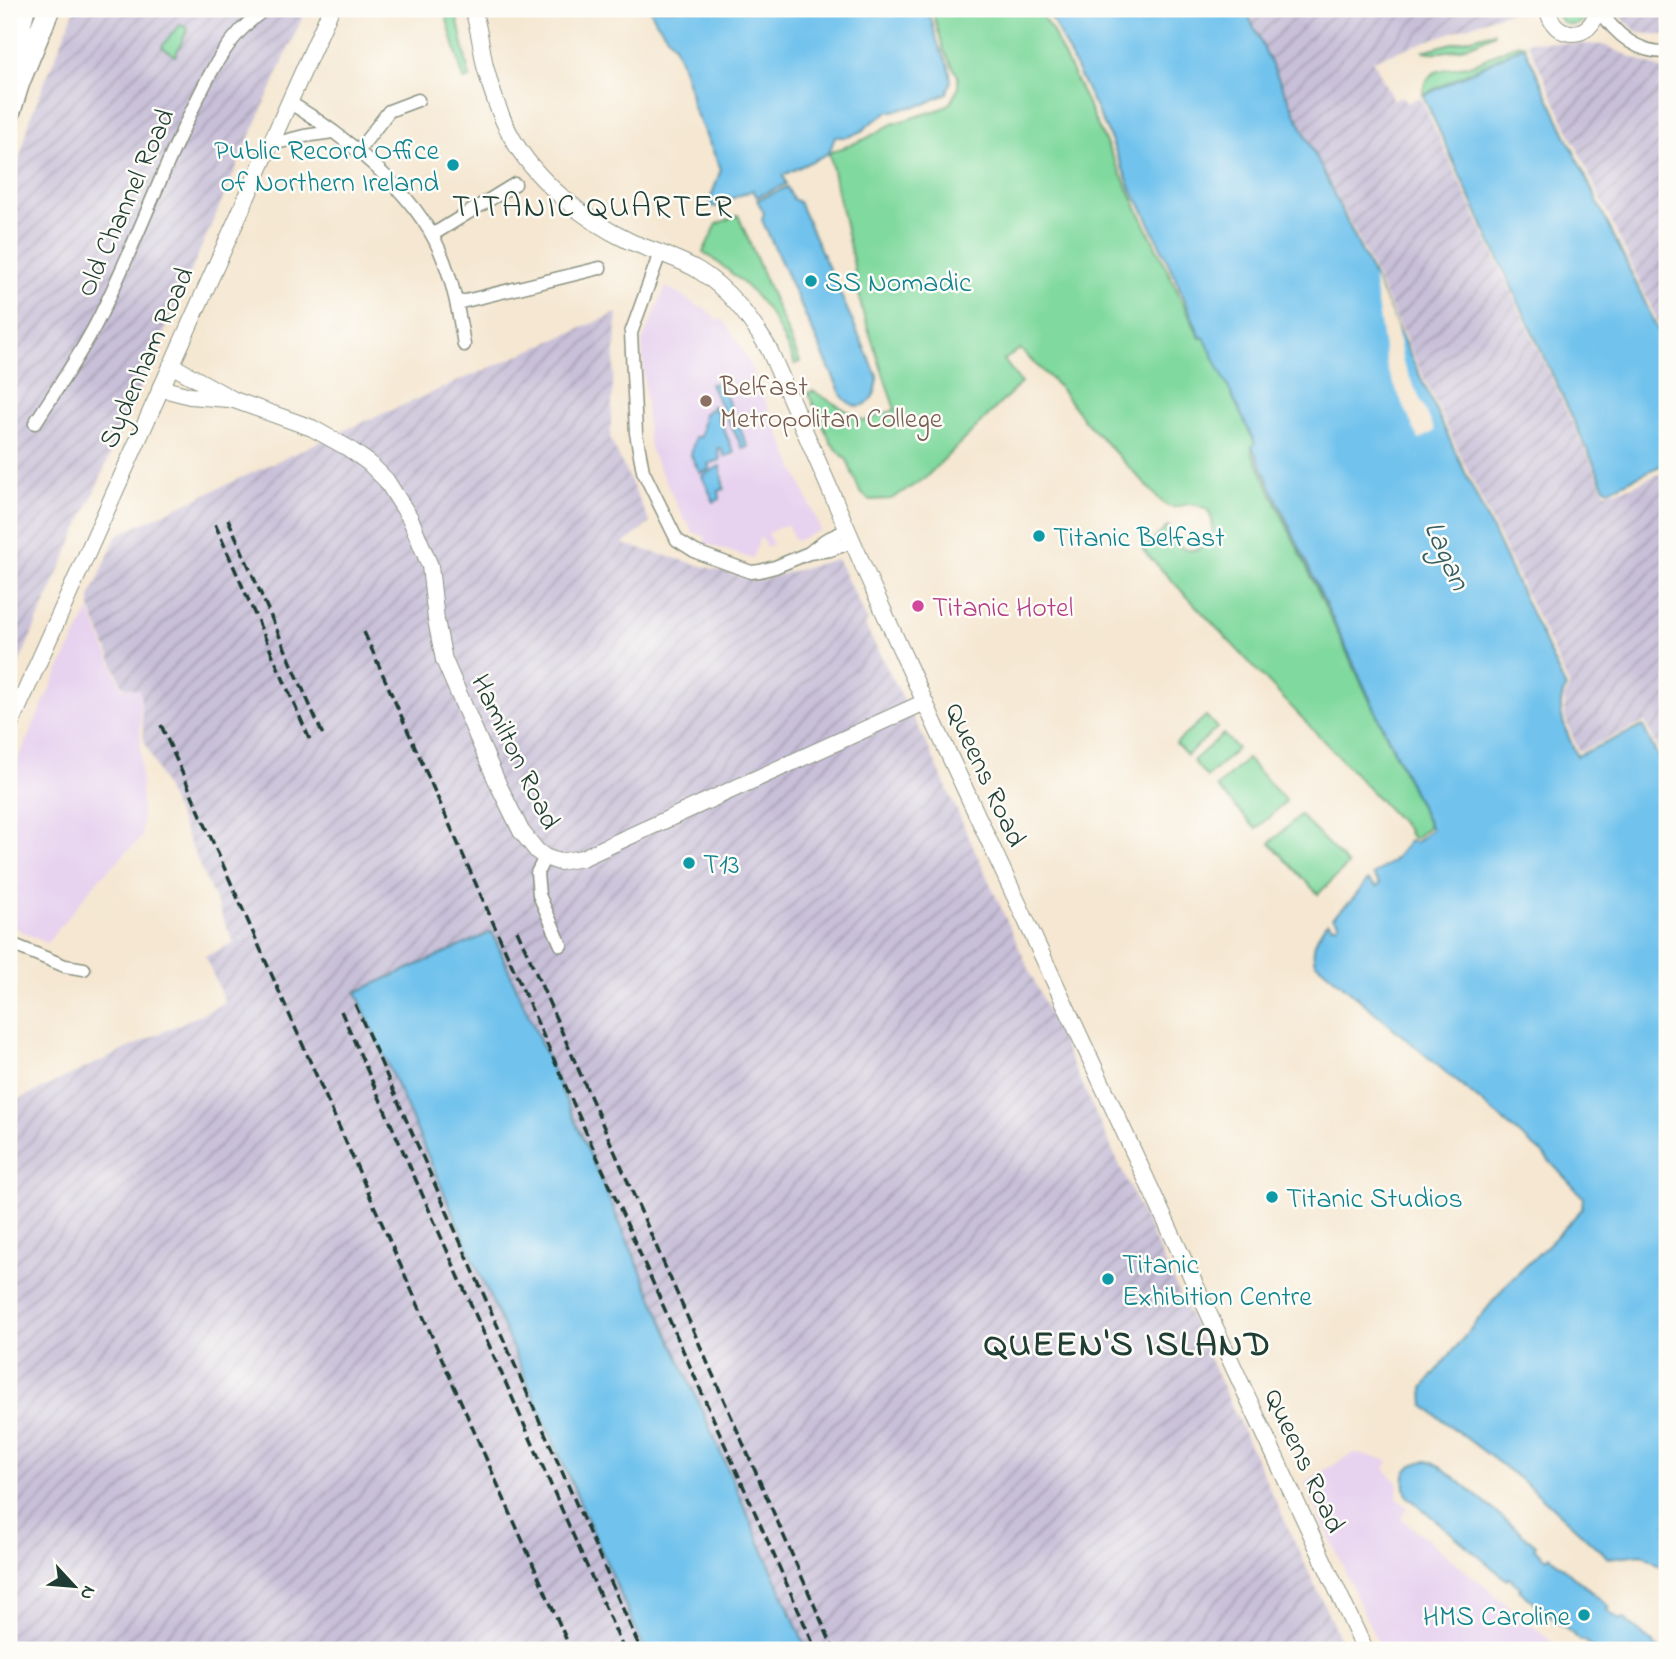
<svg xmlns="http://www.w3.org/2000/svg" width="1676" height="1659" font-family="'Indie Flower',sans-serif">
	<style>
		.built { fill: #e7d2ef }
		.industrial { fill: url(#industrial-furrows) }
		.green { fill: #80d99e; stroke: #508b69; stroke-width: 2 }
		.water { fill: #71c2ed; stroke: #488090; stroke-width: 2 }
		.pier { fill: #f5e7d1 }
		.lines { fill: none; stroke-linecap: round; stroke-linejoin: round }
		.street-casing { stroke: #8a9282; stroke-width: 15 }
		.secondary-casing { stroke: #8a9282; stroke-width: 18 }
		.highway-casing { stroke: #8a9282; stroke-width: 24 }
		.street { stroke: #fff; stroke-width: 12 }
		.secondary { stroke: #fff; stroke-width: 16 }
		.highway { stroke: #fff; stroke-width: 21 }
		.rail { stroke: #1f3d34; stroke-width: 3.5; stroke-dasharray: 10 5; stroke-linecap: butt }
		.culture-dot { fill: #0f9aa8; stroke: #fdfcf7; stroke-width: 2.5 }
		.education-dot { fill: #8d6e63; stroke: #fdfcf7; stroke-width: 2.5 }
		.hotel-dot { fill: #d1479c; stroke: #fdfcf7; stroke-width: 2.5 }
		.labels { text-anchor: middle; stroke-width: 5; stroke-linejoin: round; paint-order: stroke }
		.culture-label { font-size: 28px; fill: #0d838f; stroke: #fdfcf7; text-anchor: start }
		.street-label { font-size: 28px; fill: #1f3d34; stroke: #fdfcf7 }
		.education-label { font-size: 28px; fill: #785e54; stroke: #fdfcf7; text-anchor: start }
		.hotel-label { font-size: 28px; fill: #b23c85; stroke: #fdfcf7; text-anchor: start }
		.water-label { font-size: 30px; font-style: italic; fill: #345e62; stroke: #fdfcf7 }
		.quarter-label { font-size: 32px; letter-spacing: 2px; fill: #1f3d34; stroke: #fdfcf7 }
		.district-label { font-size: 35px; font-weight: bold; letter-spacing: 2px; fill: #1f3d34; stroke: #fdfcf7 }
	</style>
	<defs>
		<pattern id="industrial-furrows" width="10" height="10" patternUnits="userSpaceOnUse" patternTransform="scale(1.75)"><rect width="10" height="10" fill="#c8bfd8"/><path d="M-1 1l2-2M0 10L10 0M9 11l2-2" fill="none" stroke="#a29cb0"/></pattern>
	</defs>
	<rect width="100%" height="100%" fill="#fdfcf7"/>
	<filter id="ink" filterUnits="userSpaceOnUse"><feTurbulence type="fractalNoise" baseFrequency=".0143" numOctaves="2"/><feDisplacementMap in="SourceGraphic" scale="14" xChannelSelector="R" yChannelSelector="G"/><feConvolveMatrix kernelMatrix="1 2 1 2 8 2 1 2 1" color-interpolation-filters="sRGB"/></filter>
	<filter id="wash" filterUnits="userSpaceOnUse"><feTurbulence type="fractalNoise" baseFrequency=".00686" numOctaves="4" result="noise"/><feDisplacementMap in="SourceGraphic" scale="28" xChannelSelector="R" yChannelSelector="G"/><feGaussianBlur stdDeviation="1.57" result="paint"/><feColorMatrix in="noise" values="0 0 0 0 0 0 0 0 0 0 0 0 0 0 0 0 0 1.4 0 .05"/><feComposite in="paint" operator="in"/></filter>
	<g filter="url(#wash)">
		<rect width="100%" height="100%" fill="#f5e7d1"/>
		<!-- built -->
		<path class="built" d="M666 287 681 295 700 308 702 306 718 321 722 319 737 340 749 363 821 530 795 541 787 524 768 533 773 545 766 547 760 536 753 559 704 543 706 537 693 532 687 521H685L652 454 648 438 642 342Z
			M89 610 122 688 140 690 142 837 97 881 47 943 9 925V779L47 695Z
			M1354 1453 1388 1460 1385 1470 1398 1482 1397 1497 1408 1508 1401 1518 1562 1650H1381L1304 1482Z"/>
		<!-- industrial -->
		<path class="industrial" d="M75 9H306L9 686V198L31 116Z
			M1241 9H1517L1373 60 1393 100 1402 96 1406 103 1420 97 1605 493 1631 487 1658 474 1667 476V766L1645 722 1579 752 1565 718 1564 698 1570 687 1357 236Z
			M1611 9H1667V35L1639 33Z
			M1527 41 1603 45 1663 70 1667 68V341Z
			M617 313 610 438 650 523 623 544 757 581 837 559 868 622 864 624 926 742 1046 1007 1345 1650H9V1104L225 1003 205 956 234 943 144 740 140 690 123 687 90 608V598L117 535 343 431Z"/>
		<!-- green -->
		<path class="green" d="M444 9H454C462 31 464 55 470 78L464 80Z
			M932 9H1037L1052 31 1200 338 1204 336 1255 443 1252 446V452L1429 826 1414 839 1408 833 1409 831 1143 550 1168 526C1177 570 1230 547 1207 509 1201 506 1195 504 1189 504 1177 505 1175 511 1164 504L1084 420 1059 387 1020 349 1004 360 1021 383 924 479 891 499 869 500 860 492 847 460 831 443 808 393 813 391 864 421 895 410 862 310 853 261 829 153 865 139 892 124 941 109 950 103 958 89V76L944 51Z
			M1555 9H1590C1589 10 1586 19 1585 19 1579 27 1566 27 1560 19 1557 16 1556 12 1555 9Z
			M180 25 188 28 175 56 162 47C167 39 173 32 180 25Z
			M1494 32V34C1473 45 1447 56 1422 51Z
			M1519 44 1524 45 1423 95C1423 86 1427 76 1436 72 1447 67 1462 68 1474 64 1489 58 1503 48 1519 44Z
			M738 215 800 362 795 364C790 353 785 341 779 330 762 296 734 273 703 252L717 224Z
			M1206 716 1217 728 1187 755 1176 743Z
			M1223 734 1237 749 1207 777 1193 761Z
			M1247 759 1286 801 1256 829 1217 787Z
			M1300 815 1348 865 1318 894 1270 843Z"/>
		<!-- water -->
		<path class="water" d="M650 9H928L939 47 949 67 951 81 947 93 925 104 888 112 871 123 862 131 848 137H835L829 153 783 175 786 184 757 197 753 190 721 203 719 207 711 206 710 200 721 169 692 105 690 91 681 62 674 45 656 21Z
			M1045 9H1245L1369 267 1566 688C1553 709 1568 735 1577 756L1643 726 1667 776V1563L1665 1562 1661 1566 1642 1554 1608 1558 1528 1485 1424 1406 1423 1388 1506 1285 1553 1240 1582 1209 1583 1197 1543 1154 1315 962C1310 946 1318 933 1328 922L1332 926H1337L1339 923 1333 917 1352 900 1368 880 1377 887 1380 884 1373 875 1393 861 1410 840 1415 843 1431 829 1252 446 1255 443 1204 337 1201 338 1178 284 1143 209 1132 191 1108 133 1049 13Z
			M1524 46 1667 349V465H1662L1609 490 1605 488 1423 96Z
			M787 187 793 199 799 202 877 376C879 399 860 419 842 396L762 220 764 213 757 200Z
			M720 383 748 447 743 449 710 384Z
			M711 406H714L734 453 725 457 721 448H718L720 460 708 464 710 469 700 473 691 455 695 437H701L704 413H707V410H712Z
			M720 466 724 489 719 491 720 499 714 502 702 476Z
			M492 932 807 1650H645L356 992Z
			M1427 1461 1440 1466 1536 1545 1534 1548 1547 1559 1550 1556 1609 1607 1607 1610 1620 1620 1623 1618 1661 1650H1595L1583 1640 1581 1641 1519 1590 1521 1588 1509 1578 1507 1580 1407 1496C1401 1476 1405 1463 1427 1461Z"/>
		<!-- pier -->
		<path class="pier" d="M1373 276 1397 327 1403 363 1435 431 1419 440 1387 369Z"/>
	</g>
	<g filter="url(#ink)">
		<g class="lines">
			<defs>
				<path id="street" d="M1599 9C1615 34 1636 53 1667 52
					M289 102C344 135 414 191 440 251 453 281 459 313 464 345
					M269 145 304 136 333 132
					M358 151 389 111 418 100
					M432 235 515 184
					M660 253 631 333 636 433 643 471 677 540 696 552 751 572 760 571 775 567 809 553 830 550 852 542
					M457 303 600 268
					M35 423C56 390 79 357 97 322 129 259 154 191 184 127 206 81 223 39 265 9
					M809 553 825 540 847 530
					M545 857 537 873 539 895 561 945
					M9 943 65 966 84 969"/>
				<path id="secondary" d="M473 9C479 28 481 47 485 66 491 90 499 114 511 136 535 180 584 220 629 241 652 251 676 257 698 270 729 289 750 318 769 349L868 577 937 729 1365 1650
					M1548 9C1552 41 1593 41 1597 9
					M171 365 234 400 312 428 348 448 369 463 386 480 410 518 430 566 436 620 444 660 498 784 521 831 537 851 545 857 559 862 582 858 925 702
					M160 388 190 396 228 399
					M9 728 331 9"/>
				<path id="highway" d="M9 67 24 9
					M9 114 19 82 49 9"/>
			</defs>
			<!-- street casing -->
			<use href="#street" class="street-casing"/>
			<!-- secondary casing -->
			<use href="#secondary" class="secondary-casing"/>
			<!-- highway casing -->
			<use href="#highway" class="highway-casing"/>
			<!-- street -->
			<use href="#street" class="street"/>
			<!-- secondary -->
			<use href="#secondary" class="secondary"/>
			<!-- highway -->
			<use href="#highway" class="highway"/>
			<!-- rail -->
			<path class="rail" d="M228 519 323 735
				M215 524 310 740
				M364 632 816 1650
				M161 725 571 1650
				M517 930 834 1650
				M355 1004 641 1650
				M341 1011 624 1650"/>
		</g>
	</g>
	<!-- markers -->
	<g class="culture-dot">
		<circle cx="453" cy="165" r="7"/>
		<circle cx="811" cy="281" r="7"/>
		<circle cx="1039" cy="536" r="7"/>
		<circle cx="689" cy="863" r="7"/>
		<circle cx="1272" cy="1197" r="7"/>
		<circle cx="1108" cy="1279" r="7"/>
		<circle cx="1584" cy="1615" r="7"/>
	</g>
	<circle class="education-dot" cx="706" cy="401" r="7"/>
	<circle class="hotel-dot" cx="918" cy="606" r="7"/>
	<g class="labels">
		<!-- culture labels -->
		<g class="culture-label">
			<text x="439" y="159" text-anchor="end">Public Record Office<tspan x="439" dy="32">of Northern Ireland</tspan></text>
			<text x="825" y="291">SS Nomadic</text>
			<text x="1053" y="546">Titanic Belfast</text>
			<text x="703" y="873">T13</text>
			<text x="1286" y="1207">Titanic Studios</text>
			<text x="1122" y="1273">Titanic<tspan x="1122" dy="32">Exhibition Centre</tspan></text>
			<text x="1570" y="1625" text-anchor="end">HMS Caroline</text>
		</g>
		<!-- street labels -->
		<g class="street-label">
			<text transform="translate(124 202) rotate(-66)" y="10">Old Channel Road</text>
			<text transform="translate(145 357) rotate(-66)" y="10">Sydenham Road</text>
			<text transform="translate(517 751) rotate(64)" y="10">Hamilton Road</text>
			<text transform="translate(987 774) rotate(65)" y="10">Queens Road</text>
			<text transform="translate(1306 1460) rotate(65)" y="10">Queens Road</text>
		</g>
		<!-- education labels -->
		<g class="education-label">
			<text x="720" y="395">Belfast<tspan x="720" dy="32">Metropolitan College</tspan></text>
		</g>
		<!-- hotel labels -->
		<g class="hotel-label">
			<text x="932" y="616">Titanic Hotel</text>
		</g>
		<!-- water labels -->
		<g class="water-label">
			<text transform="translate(1448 555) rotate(66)" y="10">Lagan</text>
		</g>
		<!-- quarter labels -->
		<g class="quarter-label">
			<text x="593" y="216">TITANIC QUARTER</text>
		</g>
		<!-- district labels -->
		<g class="district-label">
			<text x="1128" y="1355">QUEEN'S ISLAND</text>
		</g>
	</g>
	<!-- margin -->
	<rect width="1676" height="1659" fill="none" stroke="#fdfcf7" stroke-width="35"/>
	<!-- north arrow -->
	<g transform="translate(74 1586) rotate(116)" stroke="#fdfcf7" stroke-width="5" paint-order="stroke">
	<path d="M0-5L12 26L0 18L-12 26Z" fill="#1f3d34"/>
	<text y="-10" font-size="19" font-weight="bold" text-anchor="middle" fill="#1f3d34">N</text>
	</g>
</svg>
